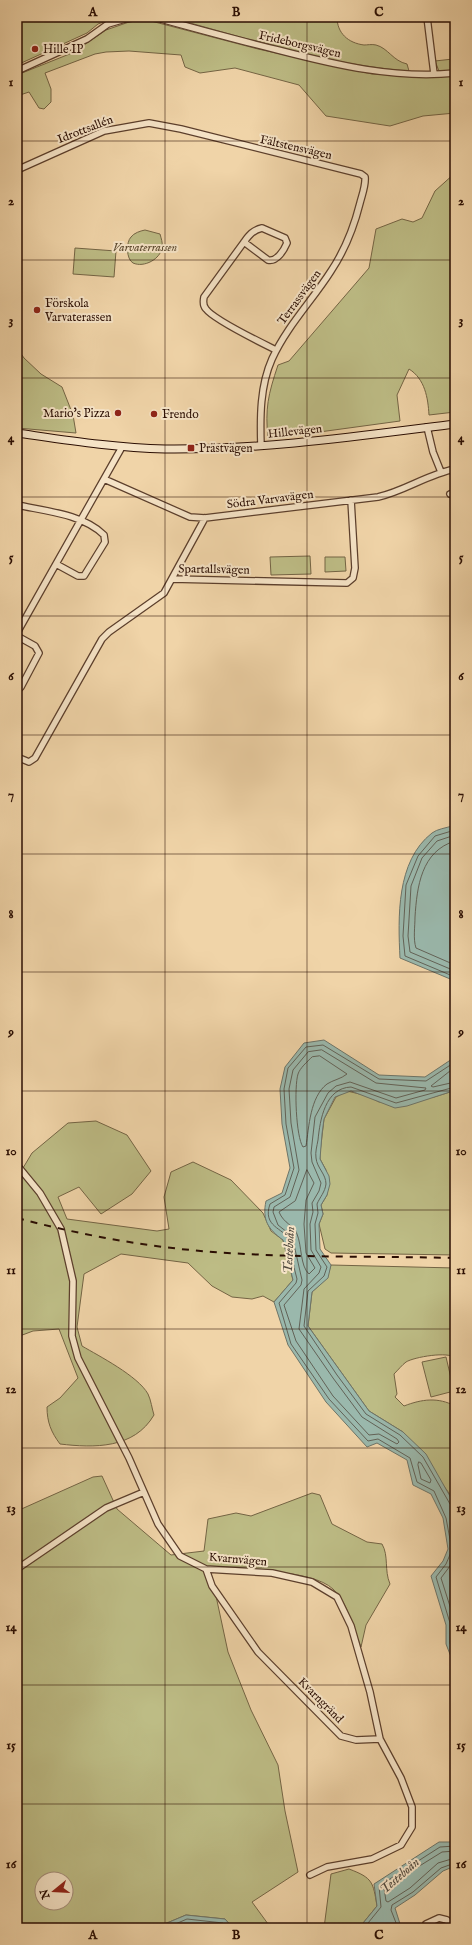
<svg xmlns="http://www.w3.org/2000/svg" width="472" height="1945" font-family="'IM FELL English',serif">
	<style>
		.green { fill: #bdbc85; stroke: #746444; fill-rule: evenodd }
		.water { fill: #9ab8ac; stroke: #6d7468 }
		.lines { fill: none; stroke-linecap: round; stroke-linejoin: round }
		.shore { stroke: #626257; stroke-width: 1 }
		.street-casing { stroke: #5c3f2c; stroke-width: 8 }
		.secondary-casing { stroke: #2a0d02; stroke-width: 9 }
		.street { stroke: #f5e3c6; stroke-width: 5.5 }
		.secondary { stroke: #f5e3c6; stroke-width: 7 }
		.rail { stroke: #2a0d02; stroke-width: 2; stroke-dasharray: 7 7; stroke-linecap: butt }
		.grid { fill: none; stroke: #2a0d02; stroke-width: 1; stroke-opacity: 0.55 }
		.poi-dot { fill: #8f2418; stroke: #f5e3c6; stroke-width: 1.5 }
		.labels { text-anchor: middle; stroke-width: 4; stroke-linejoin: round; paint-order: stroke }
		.street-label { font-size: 12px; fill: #2a0d02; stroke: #f5e3c6 }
		.poi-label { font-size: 12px; fill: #2a0d02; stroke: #f5e3c6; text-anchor: start }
		.park-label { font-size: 12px; font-style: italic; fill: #5d4a30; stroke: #f5e3c6 }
		.water-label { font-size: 13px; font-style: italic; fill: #51493e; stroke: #f5e3c6 }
		.neatline { fill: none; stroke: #2a0d02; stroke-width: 1.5 }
		.grid-label { font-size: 13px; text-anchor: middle; font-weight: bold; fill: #2a0d02 }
	</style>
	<rect width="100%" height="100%" fill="#f0d4a8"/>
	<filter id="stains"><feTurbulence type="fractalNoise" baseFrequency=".005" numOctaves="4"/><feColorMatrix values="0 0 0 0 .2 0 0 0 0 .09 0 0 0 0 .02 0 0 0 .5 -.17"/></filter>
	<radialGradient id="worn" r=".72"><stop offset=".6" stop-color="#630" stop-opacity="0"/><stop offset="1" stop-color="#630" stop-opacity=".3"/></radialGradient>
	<!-- green -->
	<path class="green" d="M17 17H117L98 24 87 33 17 65Z
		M168 17H337C337 33 348 43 364 45 367 45 372 44 376 45 388 48 393 61 407 64L409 71C327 65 247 38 168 17Z
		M132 21H151L258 49 372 74 433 77 455 76V113L423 116 390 126 326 116 299 85 235 68 200 73 185 67 181 55 129 51 106 52 95 54 45 73 51 89V102L44 109 39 108 29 92 17 96V75L72 53 106 30Z
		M455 57V71H439L435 61 453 59Z
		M455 173V412L429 415C428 398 425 379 409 369L397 395 400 421 268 439C265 408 268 395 278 365L289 361 369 268 376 229 402 219 413 222 422 218 435 191Z
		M145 230 160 234C161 238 163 243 162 247 161 259 144 268 133 263 126 259 126 242 131 237 134 233 140 231 145 230Z
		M75 248 116 251 114 277 73 274Z
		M17 348 24 358 41 374 62 387 73 415 76 433 17 428Z
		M310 556 311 574 271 575 270 557Z
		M325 557H345L346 571 325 572Z
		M347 1091 368 1096 379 1102 434 1097 453 1091 455 1092V1255L331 1253 325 1249 319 1224 323 1214 321 1205 327 1195 326 1170 320 1159V1153L324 1119 336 1097Z
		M96 1121 127 1135 151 1171 132 1194 101 1214 79 1187 58 1197 67 1219 157 1231 169 1229 164 1197 171 1172 193 1162 231 1180 263 1213 271 1231 283 1240 293 1280 274 1302 263 1296 252 1299 232 1297 212 1286 188 1263 121 1254 84 1274 77 1327 82 1346C99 1356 138 1376 148 1394 151 1400 152 1409 154 1415 134 1449 94 1448 60 1444 51 1432 47 1422 47 1407L60 1398 78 1378 59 1329 33 1331 17 1337V1178L32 1153 68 1123Z
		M331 1265 455 1268V1358C449 1351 414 1357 406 1362 402 1365 398 1370 394 1374L397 1394 395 1397 404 1406C422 1399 438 1397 455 1406V1505L449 1493 403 1432 369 1411 308 1326 312 1292 327 1278Z
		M446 1357 454 1391 431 1397 422 1362Z
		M102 1476 117 1509 171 1555 204 1551 208 1519 236 1513 251 1516 312 1493 320 1495 332 1524 367 1542 382 1544C389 1556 384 1570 390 1584L366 1625 361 1647C353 1629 348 1603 333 1589 312 1569 239 1570 210 1568L228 1652 251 1710 278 1765 285 1811 298 1872 252 1902 271 1928H233L225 1919 186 1915 155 1928H17V1511L93 1477ZM42 1879H66V1903H42Z
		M349 1869C373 1878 373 1882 377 1906L359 1928H324L331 1874Z"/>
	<!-- water -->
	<path class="water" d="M452 826H455V981L400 958C398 918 396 861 432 833 437 829 446 828 452 826Z
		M324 1040 379 1075 425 1077 455 1057V1090L453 1091 407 1106 395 1108 351 1091 335 1097 324 1119 322 1134 320 1159 329 1176 330 1184 327 1195 321 1205 323 1214 319 1224 320 1249 331 1265 328 1278 312 1292 308 1326 369 1411 403 1432 426 1454 455 1505V1667L446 1644V1625L431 1576 443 1561 448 1549 443 1518 431 1494 413 1485 407 1460 377 1443 367 1447 326 1402 288 1345 274 1302 293 1280 283 1240C268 1229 262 1220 266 1201L282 1193 290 1168 282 1124 280 1089 285 1067 304 1043Z
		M439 1842H455V1866L443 1871 415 1895 395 1908 401 1927 359 1928 377 1906 374 1884Z
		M186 1915 225 1919 233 1928H155Z"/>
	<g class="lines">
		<!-- shore -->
		<path class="shore" d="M455 830 435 836 418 856 406 885 403 936 405 956 455 977
			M455 835 437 841 422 858 411 886 408 936 410 952 455 971
			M455 841C421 851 417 887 415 917 415 927 413 939 416 948L455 965
			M322 1050 376 1083 426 1088 425 1090 396 1098 350 1082 336 1086 328 1093 315 1117 311 1153 312 1162 321 1183 319 1191 312 1203 313 1212 310 1224 311 1250 321 1267 319 1273 304 1289 299 1329 333 1378 362 1417 397 1439 399 1442 397 1444 379 1434 369 1435 333 1396 296 1341 284 1305 301 1285 302 1280 292 1236 278 1225 273 1212 274 1207 290 1197 299 1170 291 1123 289 1089 293 1070 308 1052Z
			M320 1056 347 1074C341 1079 333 1080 327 1084 310 1097 309 1127 306 1146L303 1147C296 1137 294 1087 298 1074 300 1068 307 1062 312 1057Z
			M455 1062 426 1081 379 1079 323 1045 306 1047 288 1068 284 1089 286 1124 294 1168 285 1195 270 1204C262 1227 284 1228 288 1239 292 1252 293 1266 297 1279L296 1283 279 1303 291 1344 329 1399 368 1441 378 1439 410 1458 417 1482 434 1491 446 1518 452 1550 446 1564 436 1577 450 1623V1643L455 1656
			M455 1067 431 1086 433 1087 455 1082
			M455 1087 396 1103 351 1087C325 1088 320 1120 318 1140 317 1146 315 1152 316 1158 317 1168 326 1174 326 1184 325 1192 320 1197 317 1204L318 1213 315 1224 316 1250 327 1267 324 1276 308 1291 304 1326 337 1375 366 1414 400 1435 423 1457 450 1504 455 1506
			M307 1170 314 1183 306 1200 304 1224 306 1253 315 1268 309 1274C300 1266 302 1246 297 1234 294 1225 284 1224 279 1212L295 1201Z
			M419 1462 421 1463 431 1480 430 1483 421 1479 418 1465Z
			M455 1555 450 1566 441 1578 455 1622
			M455 1851 442 1852 384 1888 386 1901 388 1902 410 1888 438 1863 455 1858
			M166 1928 187 1919 223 1923 227 1928
			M179 1928 188 1924 221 1928
			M364 1928 381 1907 379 1886 440 1847 455 1846
			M398 1928 391 1910 392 1905 413 1892 441 1868 455 1863"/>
		<defs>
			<path id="street" d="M143 17 157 18C197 29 237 40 278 50 336 65 395 79 455 73
				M427 17 434 74
				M17 71 87 39 108 24 125 19 139 17
				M17 170 104 131 149 123 181 129 361 174 365 177C366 185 362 195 360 203 354 227 345 250 331 271 312 301 287 326 272 359 260 386 260 417 261 446
				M244 242 268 260C277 262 284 250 287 243L285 238 262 228C253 230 249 235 244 242L204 297C203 302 203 306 206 309 214 320 262 343 276 350
				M427 427 433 452 441 472
				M104 479 190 517 205 518 378 497C405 491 428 474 455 469
				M450 494 455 492
				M17 505C45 511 83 514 104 535L105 542 84 576H78L56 564
				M172 579 347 583 353 578 355 568 351 500
				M17 633 122 447
				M17 636 35 646 39 653 21 687 17 691
				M17 757 29 762 35 758 102 639 109 632 164 593 205 518
				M17 1165 40 1193 61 1229 73 1281 72 1336 78 1358 129 1458 158 1524 180 1556 206 1569 272 1573 312 1582 337 1597 351 1626 370 1692 380 1739 401 1778 412 1807V1827L401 1845 372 1859 327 1867 310 1875
				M17 1569 106 1508 144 1492
				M206 1569 212 1586 258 1652 341 1736 356 1740 380 1739
				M426 1924 439 1918 447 1920 452 1928"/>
			<path id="secondary" d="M17 433C66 440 115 448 165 449 262 450 359 436 455 424"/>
		</defs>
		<!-- street casing -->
		<use href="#street" class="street-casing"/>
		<!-- secondary casing -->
		<use href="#secondary" class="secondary-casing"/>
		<!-- street -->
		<use href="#street" class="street"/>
		<!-- secondary -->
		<use href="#secondary" class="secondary"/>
		<!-- rail -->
		<path class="rail" d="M17 1218C81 1235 147 1247 213 1252 294 1258 375 1256 455 1258"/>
	</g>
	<!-- grid -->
	<path class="grid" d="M165 17V1928M307 17V1928M17 141H455M17 260H455M17 378H455M17 497H455M17 616H455M17 735H455M17 854H455M17 972H455M17 1091H455M17 1210H455M17 1329H455M17 1448H455M17 1567H455M17 1685H455M17 1804H455"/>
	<!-- markers -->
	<g class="poi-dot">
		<circle cx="35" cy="49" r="4"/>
		<circle cx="37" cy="310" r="4"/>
		<circle cx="118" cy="413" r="4"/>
		<circle cx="154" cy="414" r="4"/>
		<rect x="187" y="444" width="8" height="8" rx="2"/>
	</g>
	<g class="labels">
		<!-- street labels -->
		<g class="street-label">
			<text transform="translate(300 44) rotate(13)" y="4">Frideborgsvägen</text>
			<text transform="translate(85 129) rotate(-21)" y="4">Idrottsallén</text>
			<text transform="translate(296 147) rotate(13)" y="4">Fältstensvägen</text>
			<text transform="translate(299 297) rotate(-54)" y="4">Terrassvägen</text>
			<text transform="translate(295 431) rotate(-6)" y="4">Hillevägen</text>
			<text transform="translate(270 499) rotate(-7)" y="4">Södra Varvavägen</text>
			<text transform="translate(214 569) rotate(1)" y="4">Spartallsvägen</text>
			<text transform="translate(238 1559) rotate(5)" y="4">Kvarnvägen</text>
			<text transform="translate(321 1700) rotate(45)" y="4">Kvarngränd</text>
		</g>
		<!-- poi labels -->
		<g class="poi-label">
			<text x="43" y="53">Hille IP</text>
			<text x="45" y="307">Förskola<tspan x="45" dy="14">Varvaterassen</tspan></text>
			<text x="110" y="417" text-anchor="end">Mario's Pizza</text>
			<text x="162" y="418">Frendo</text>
			<text x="199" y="452">Prästvägen</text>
		</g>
		<!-- park labels -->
		<g class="park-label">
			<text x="145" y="251">Varvaterrassen</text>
		</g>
		<!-- water labels -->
		<g class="water-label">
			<text transform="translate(288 1250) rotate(-87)" y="5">Testeboån</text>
			<text transform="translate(399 1875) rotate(-41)" y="5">Testeboån</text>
		</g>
	</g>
	<!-- margin -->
	<rect width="472" height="1945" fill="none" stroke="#f0d4a8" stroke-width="44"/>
	<!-- north arrow -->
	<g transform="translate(54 1891) rotate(252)"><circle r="19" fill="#f5e3c6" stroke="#a48d78"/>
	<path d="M0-3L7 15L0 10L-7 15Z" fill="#8f2418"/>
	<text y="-6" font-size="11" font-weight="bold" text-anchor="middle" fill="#2a0d02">N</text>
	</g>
	<rect x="22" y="22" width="428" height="1901" class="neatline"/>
	<g class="grid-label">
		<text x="93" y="16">A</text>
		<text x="236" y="16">B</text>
		<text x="379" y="16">C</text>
		<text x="11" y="86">1</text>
		<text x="461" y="86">1</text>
		<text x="11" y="205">2</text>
		<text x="461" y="205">2</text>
		<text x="11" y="324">3</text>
		<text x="461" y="324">3</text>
		<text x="11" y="442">4</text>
		<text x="461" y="442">4</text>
		<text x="11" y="561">5</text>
		<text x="461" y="561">5</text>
		<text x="11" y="680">6</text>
		<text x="461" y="680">6</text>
		<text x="11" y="799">7</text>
		<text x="461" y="799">7</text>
		<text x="11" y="918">8</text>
		<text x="461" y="918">8</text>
		<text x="11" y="1036">9</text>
		<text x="461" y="1036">9</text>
		<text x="11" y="1155">10</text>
		<text x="461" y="1155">10</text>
		<text x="11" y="1274">11</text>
		<text x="461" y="1274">11</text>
		<text x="11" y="1393">12</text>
		<text x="461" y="1393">12</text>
		<text x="11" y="1512">13</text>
		<text x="461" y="1512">13</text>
		<text x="11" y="1631">14</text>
		<text x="461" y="1631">14</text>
		<text x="11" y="1749">15</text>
		<text x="461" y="1749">15</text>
		<text x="11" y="1868">16</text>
		<text x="461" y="1868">16</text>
		<text x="93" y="1939">A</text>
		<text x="236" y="1939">B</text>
		<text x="379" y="1939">C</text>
	</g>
	<rect width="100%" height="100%" filter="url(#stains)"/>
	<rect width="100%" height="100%" fill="url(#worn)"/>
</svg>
